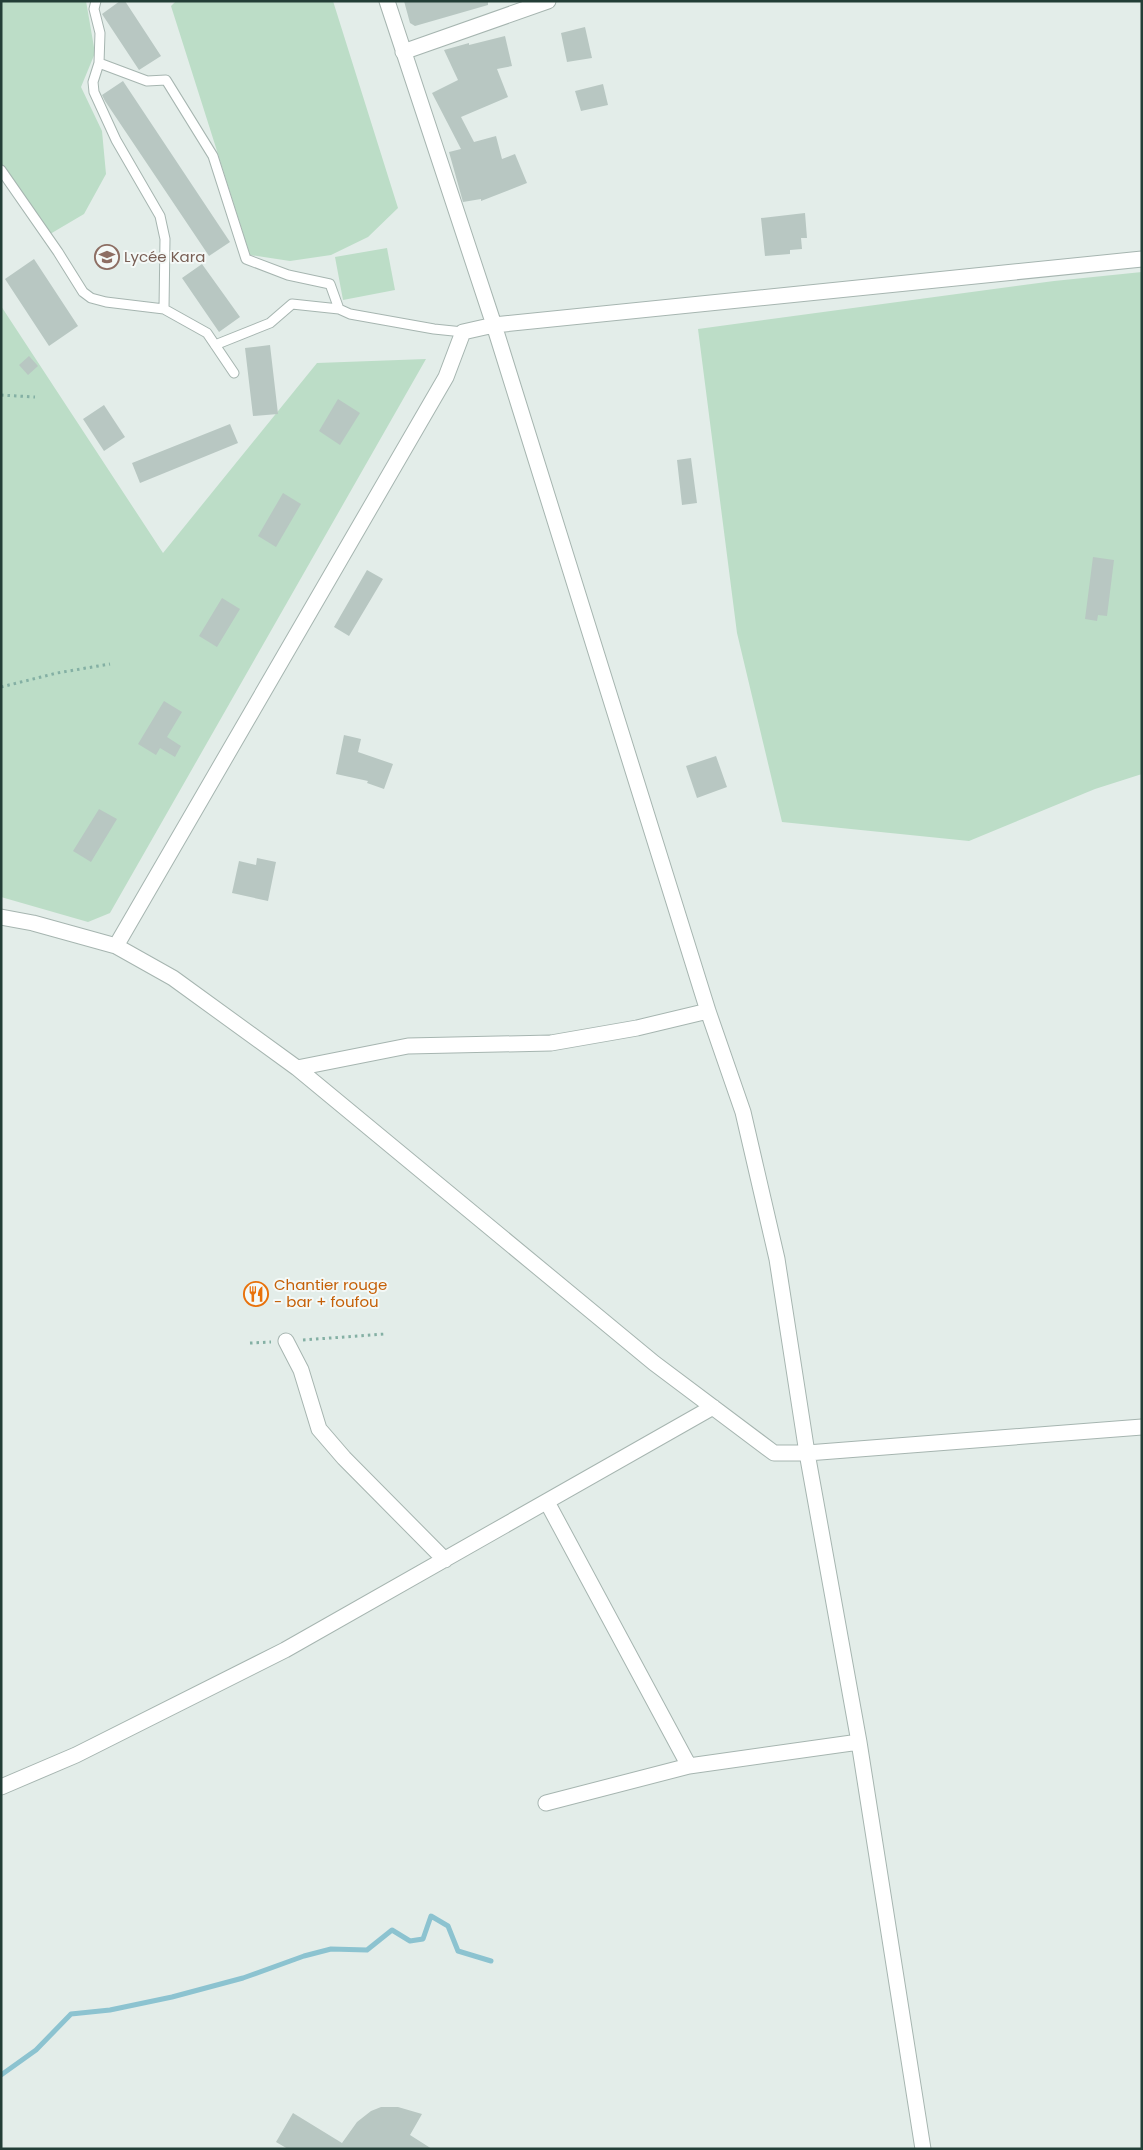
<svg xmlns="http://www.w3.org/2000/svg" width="1143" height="2150" font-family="Poppins,sans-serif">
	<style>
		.green { fill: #bcddc7 }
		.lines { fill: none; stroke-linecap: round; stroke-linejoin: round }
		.stream { stroke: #8cc3d0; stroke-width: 5 }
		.building { fill: #b8c7c2 }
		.lane-casing { stroke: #a6b5b0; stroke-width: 11 }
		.street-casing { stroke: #a6b5b0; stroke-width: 17 }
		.path { stroke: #84b0a4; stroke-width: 3; stroke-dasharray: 2.5 4; stroke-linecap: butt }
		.lane { stroke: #fff; stroke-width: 9 }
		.street { stroke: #fff; stroke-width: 15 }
		.labels { text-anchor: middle; stroke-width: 4; stroke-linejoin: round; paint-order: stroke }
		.education-label { font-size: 15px; fill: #785e54; stroke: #f4f9f7; text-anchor: start }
		.food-label { font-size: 15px; fill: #c56008; stroke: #f4f9f7; text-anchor: start }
	</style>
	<rect width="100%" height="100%" fill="#e3ede9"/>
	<!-- green -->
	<path class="green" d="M1 1H86L95 53 81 87 102 131 106 174 84 214 45 237 1 169Z
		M176 1H333L398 208 368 237 331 255 290 261 250 255 171 6Z
		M387 248 395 290 343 300 335 257Z
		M1142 272V774L1095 789 969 841 782 822 737 633 698 329 1054 281Z
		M1 306 163 553 317 363 426 359 110 913 88 922 1 897Z"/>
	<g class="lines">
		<!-- stream -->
		<path class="stream" d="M1 2075 36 2050 71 2014 110 2010 172 1997 243 1978 304 1956 331 1949 367 1950 392 1930 410 1941 423 1939 431 1916 448 1926 458 1951 491 1961"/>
	</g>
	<!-- building -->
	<path class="building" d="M120 1H125L161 56 139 70 102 14Z
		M404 1H488V5L415 26 410 23Z
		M585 27 592 58 567 62 561 33Z
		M505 36 512 66 497 69 508 97 461 117 474 142 496 136 502 159 515 154 527 183 481 201V199L463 202 449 152 461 149 432 93 458 80 444 50 469 43V45Z
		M123 81 230 242 209 256 105 101 102 95Z
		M603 84 608 105 581 111 575 91Z
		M805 213 807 238H801L802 249 790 250V254L765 256 761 218Z
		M34 259 78 326 49 346 5 279Z
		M202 264 240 317 219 332 182 278Z
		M270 345 278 414 253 416 245 348Z
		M29 356 38 366 28 375 19 365Z
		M338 399 360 413 340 445 319 431Z
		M104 405 125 437 104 451 83 419Z
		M230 424 238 443 140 483 132 463Z
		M691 458 697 503 682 505 677 460Z
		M283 493 301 504 276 547 258 536Z
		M1093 557 1114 560 1107 616 1098 615 1097 621 1085 619Z
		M367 570 383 579 349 636 334 627Z
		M222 598 240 609 217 647 199 636Z
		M164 701 182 712 167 737 181 746 175 757 160 748 156 755 138 744Z
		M344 735 361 739 358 752 393 764 384 789 367 783 368 781 336 774Z
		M716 756 727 787 697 798 686 766Z
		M99 809 117 819 91 862 73 851Z
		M257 858 276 862 268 901 232 893 239 861 256 865Z
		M381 2107H398L422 2114 410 2135 432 2149H288L276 2142 293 2113 342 2143 357 2122 371 2111Z"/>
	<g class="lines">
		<defs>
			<path id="lane" d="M96 1 94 9 100 33 99 63 93 82 94 92 116 140 160 216 165 239 164 309
				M99 63 147 81 166 80 213 156 246 259 288 275 330 284 339 309 350 314 434 329 463 332
				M1 170 58 252 83 292 91 298 106 302 164 309 207 333 234 373
				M215 345 270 323 292 304 339 309"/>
			<path id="street" d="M387 1 494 325 708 1011 743 1112 777 1259 807 1453 859 1742 923 2149
				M403 52 548 1
				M1 917 33 923 116 946 173 978 297 1068 654 1363 774 1453H807L1142 1427
				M116 946 446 377 463 332 494 325 1142 259
				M297 1068 408 1046 551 1043 637 1028 708 1011
				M286 1341 301 1370 319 1429 344 1458 445 1560
				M547 1502 689 1766
				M1 1787 76 1755 285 1650 713 1407
				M546 1803 689 1766 859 1742"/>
		</defs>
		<!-- lane casing -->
		<use href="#lane" class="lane-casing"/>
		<!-- street casing -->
		<use href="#street" class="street-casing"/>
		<!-- path -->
		<path class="path" d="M1 395 35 397
			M1 687 57 673 110 664
			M303 1340 385 1334
			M250 1343 271 1342"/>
		<!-- lane -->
		<use href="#lane" class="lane"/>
		<!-- street -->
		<use href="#street" class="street"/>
	</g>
	<!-- icons -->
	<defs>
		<symbol id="school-ring" viewBox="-11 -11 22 22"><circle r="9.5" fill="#f4f9f7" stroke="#8d6e63" stroke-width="1.5"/><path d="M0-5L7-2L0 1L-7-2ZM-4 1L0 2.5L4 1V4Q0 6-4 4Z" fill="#8d6e63"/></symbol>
		<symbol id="restaurant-ring" viewBox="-11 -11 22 22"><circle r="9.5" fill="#f4f9f7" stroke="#e8710a" stroke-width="1.5"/><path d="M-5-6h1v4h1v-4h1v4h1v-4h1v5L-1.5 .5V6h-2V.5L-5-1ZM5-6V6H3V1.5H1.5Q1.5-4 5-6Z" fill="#e8710a"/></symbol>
	</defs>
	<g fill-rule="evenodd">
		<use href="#school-ring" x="93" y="243" width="28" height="28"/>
		<use href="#restaurant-ring" x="242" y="1280" width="28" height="28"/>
	</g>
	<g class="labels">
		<!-- education labels -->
		<g class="education-label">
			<text x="124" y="262">Lycée Kara</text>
		</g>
		<!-- food labels -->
		<g class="food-label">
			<text x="274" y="1290">Chantier rouge<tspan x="274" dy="17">- bar + foufou</tspan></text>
		</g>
	</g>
	<!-- border -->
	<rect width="1143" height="2150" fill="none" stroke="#233e37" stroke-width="5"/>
</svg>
